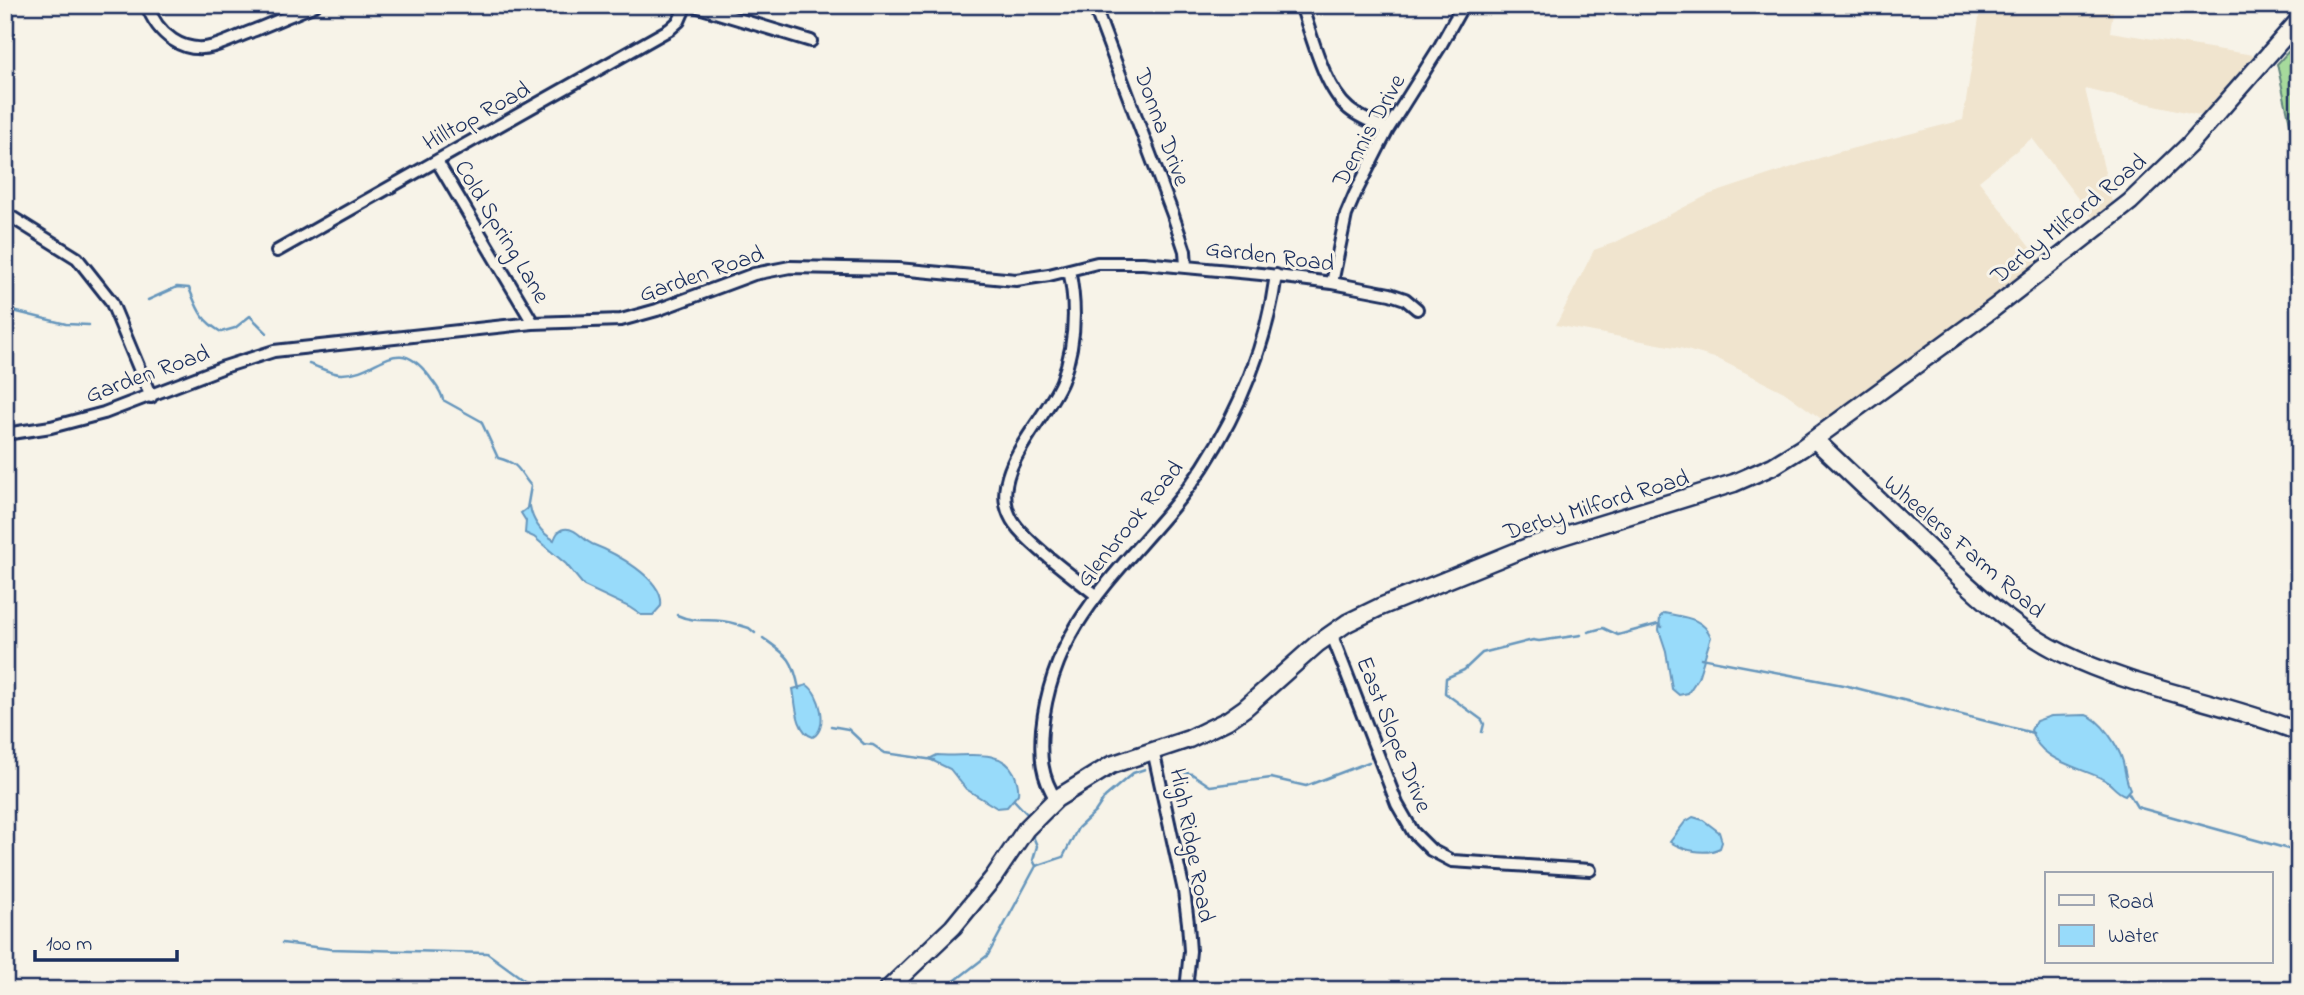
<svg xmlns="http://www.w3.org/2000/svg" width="2304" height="995" font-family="'Indie Flower',sans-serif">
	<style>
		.built { fill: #f0e4ce }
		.green { fill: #a6da9c; stroke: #60847d; stroke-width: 2 }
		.water { fill: #98dbfa; stroke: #6696bc; stroke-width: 2 }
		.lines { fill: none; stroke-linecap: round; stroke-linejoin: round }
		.stream { stroke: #6696bc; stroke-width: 2.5 }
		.minor-casing { stroke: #1b2f5e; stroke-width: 16 }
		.secondary-casing { stroke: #1b2f5e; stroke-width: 21 }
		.minor { stroke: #f7f3e8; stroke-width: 10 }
		.secondary { stroke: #f7f3e8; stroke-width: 16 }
		.labels { text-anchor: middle; stroke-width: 6; stroke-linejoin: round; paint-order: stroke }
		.street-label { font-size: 24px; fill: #1b2f5e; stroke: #f7f3e8 }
	</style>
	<rect width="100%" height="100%" fill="#f7f3e8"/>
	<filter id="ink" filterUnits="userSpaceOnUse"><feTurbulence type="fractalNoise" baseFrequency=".0143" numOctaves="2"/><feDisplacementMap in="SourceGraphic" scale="14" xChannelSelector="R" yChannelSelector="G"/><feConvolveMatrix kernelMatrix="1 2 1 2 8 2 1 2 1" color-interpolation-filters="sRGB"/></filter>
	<g filter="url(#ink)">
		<!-- built -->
		<path class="built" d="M1981 5H2114L2110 32 2266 57 2212 118 2085 89 2114 210 2098 225 2032 138 1979 181 2041 262 1985 307 1827 423 1784 392 1718 359 1680 348 1556 325 1594 250 1616 242 1708 195 1835 153 1963 120Z"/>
		<!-- green -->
		<path class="green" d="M2299 40V164L2277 64Z"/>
		<!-- water -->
		<path class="water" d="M530 506C532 520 541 533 554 540 556 535 558 530 564 529 575 527 583 540 592 544 613 552 665 579 661 606L653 615H641L629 607 584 586 566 564 534 537 525 533 526 521 521 513Z
			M1664 613C1683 617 1703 617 1711 637L1698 678 1688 693 1679 695 1672 689 1666 651 1659 630 1660 617Z
			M807 685C820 693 829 728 813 737 796 732 796 704 793 689Z
			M2086 715C2101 719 2119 747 2123 762 2125 771 2126 780 2130 789L2125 795C2115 792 2112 783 2103 779 2077 766 2039 761 2031 730L2036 721 2051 716Z
			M937 755C961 758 1001 746 1014 773 1017 780 1019 787 1018 794L1007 807 997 808 966 789 950 769 929 759Z
			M1693 817 1703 820 1719 832 1722 842 1720 848C1705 856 1683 850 1670 842L1685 822Z"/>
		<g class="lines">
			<!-- stream -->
			<path class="stream" d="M148 300 177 287 189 288C198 310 200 319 221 332L235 328 250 316 267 333
				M5 309 66 324 89 325
				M309 364C319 367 331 374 341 374 379 375 395 331 429 376 435 385 441 390 443 400L481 421 498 458C521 464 518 471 531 486L527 509
				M677 615C698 625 713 616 736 624
				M739 625 749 628 755 633
				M1588 632 1603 628 1618 635 1658 624 1662 627
				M763 638C788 656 793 658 799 689
				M1701 658 1848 686 2033 733
				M831 726 848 729 864 744 873 745 885 753 934 760
				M1482 732 1484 724 1482 720 1445 693 1446 678 1464 670 1482 653 1533 640 1539 641 1581 635
				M1178 771 1192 774 1210 786 1271 778 1306 786 1369 762
				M2128 792 2137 807 2299 852
				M1014 800 1028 815
				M1036 866 1063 857 1078 828 1095 812 1105 797 1133 773 1145 769
				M282 943 331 949 487 953 538 990
				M943 990 988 955 1036 866 1033 860 1037 846 1032 834"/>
			<defs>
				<path id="minor" d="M147 5C157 34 183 55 214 46 228 42 241 35 255 30 275 22 295 13 315 5
					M692 5 811 41
					M1094 5 1173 215 1185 251 1186 266
					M1301 5C1312 36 1324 88 1349 109 1360 118 1375 124 1388 129
					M437 161 533 323
					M5 213 77 258 111 301 151 397
					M277 251 670 29 679 21 686 5
					M1069 270C1077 307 1075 346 1062 381 1045 422 985 474 1012 520 1024 541 1075 578 1096 595
					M1332 283 1346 215 1355 194 1388 129 1439 48 1463 5
					M5 434 51 427 104 413 224 367 274 351 533 323 621 320 657 310 754 274 790 267 898 269 1016 280 1049 275 1097 263H1143L1261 274 1332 283 1390 294 1405 299 1417 309
					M1331 633 1397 804 1413 832 1431 850 1452 861 1590 870
					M1153 750 1184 891 1188 923 1190 951 1186 990
					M1056 799C1041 777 1040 756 1042 729 1054 608 1142 558 1203 467 1240 410 1267 343 1276 275"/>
				<path id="secondary" d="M1814 439C1849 472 1884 505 1918 538 1962 580 2007 626 2062 653 2137 690 2222 701 2299 732
					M887 990 953 927 993 878 1026 829 1056 799 1111 765 1189 739 1228 720 1245 708 1317 644 1347 623 1380 607 1530 546 1734 483 1773 466 1802 448 1994 308 2130 202 2189 145 2299 20"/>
			</defs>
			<!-- minor casing -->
			<use href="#minor" class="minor-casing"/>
			<!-- secondary casing -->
			<use href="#secondary" class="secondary-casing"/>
			<!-- minor -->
			<use href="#minor" class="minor"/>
			<!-- secondary -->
			<use href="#secondary" class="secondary"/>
		</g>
	</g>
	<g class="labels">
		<!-- street labels -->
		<g class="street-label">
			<text transform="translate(476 115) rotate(-29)" y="8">Hilltop Road</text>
			<text transform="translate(1163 127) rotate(70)" y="8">Donna Drive</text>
			<text transform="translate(1368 130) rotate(-61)" y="8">Dennis Drive</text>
			<text transform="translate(2068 218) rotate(-39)" y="8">Derby Milford Road</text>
			<text transform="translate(503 231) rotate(59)" y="8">Cold Spring Lane</text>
			<text transform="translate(1270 255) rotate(7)" y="8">Garden Road</text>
			<text transform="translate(701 273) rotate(-19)" y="8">Garden Road</text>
			<text transform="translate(147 373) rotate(-20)" y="8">Garden Road</text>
			<text transform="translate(1596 504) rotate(-17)" y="8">Derby Milford Road</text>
			<text transform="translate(1129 523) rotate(-51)" y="8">Glenbrook Road</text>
			<text transform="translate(1965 546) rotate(41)" y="8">Wheelers Farm Road</text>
			<text transform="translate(1395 734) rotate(68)" y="8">East Slope Drive</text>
			<text transform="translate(1193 845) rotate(79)" y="8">High Ridge Road</text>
		</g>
	</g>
	<!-- margin -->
	<rect width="2304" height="995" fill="none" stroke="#f7f3e8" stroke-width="28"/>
	<rect x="14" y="14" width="2276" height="967" fill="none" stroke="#1b2f5e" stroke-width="2.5" filter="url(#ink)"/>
	<!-- legend -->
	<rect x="2045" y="872" width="228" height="91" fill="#f7f3e8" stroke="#9fa5b1" stroke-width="2"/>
	<rect x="2059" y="895" width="35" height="10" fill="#f7f3e8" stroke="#9fa5b1" stroke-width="2"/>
	<text x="2108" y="908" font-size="21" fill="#1b2f5e">Road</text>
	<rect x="2059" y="925" width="35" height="21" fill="#98dbfa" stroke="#9fa5b1" stroke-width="2"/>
	<text x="2108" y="942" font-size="21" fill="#1b2f5e">Water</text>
	<!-- scale -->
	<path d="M35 950v10h142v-10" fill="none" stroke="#1b2f5e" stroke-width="3.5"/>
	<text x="46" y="950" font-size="21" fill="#1b2f5e" stroke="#f7f3e8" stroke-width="5" paint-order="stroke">100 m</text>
</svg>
